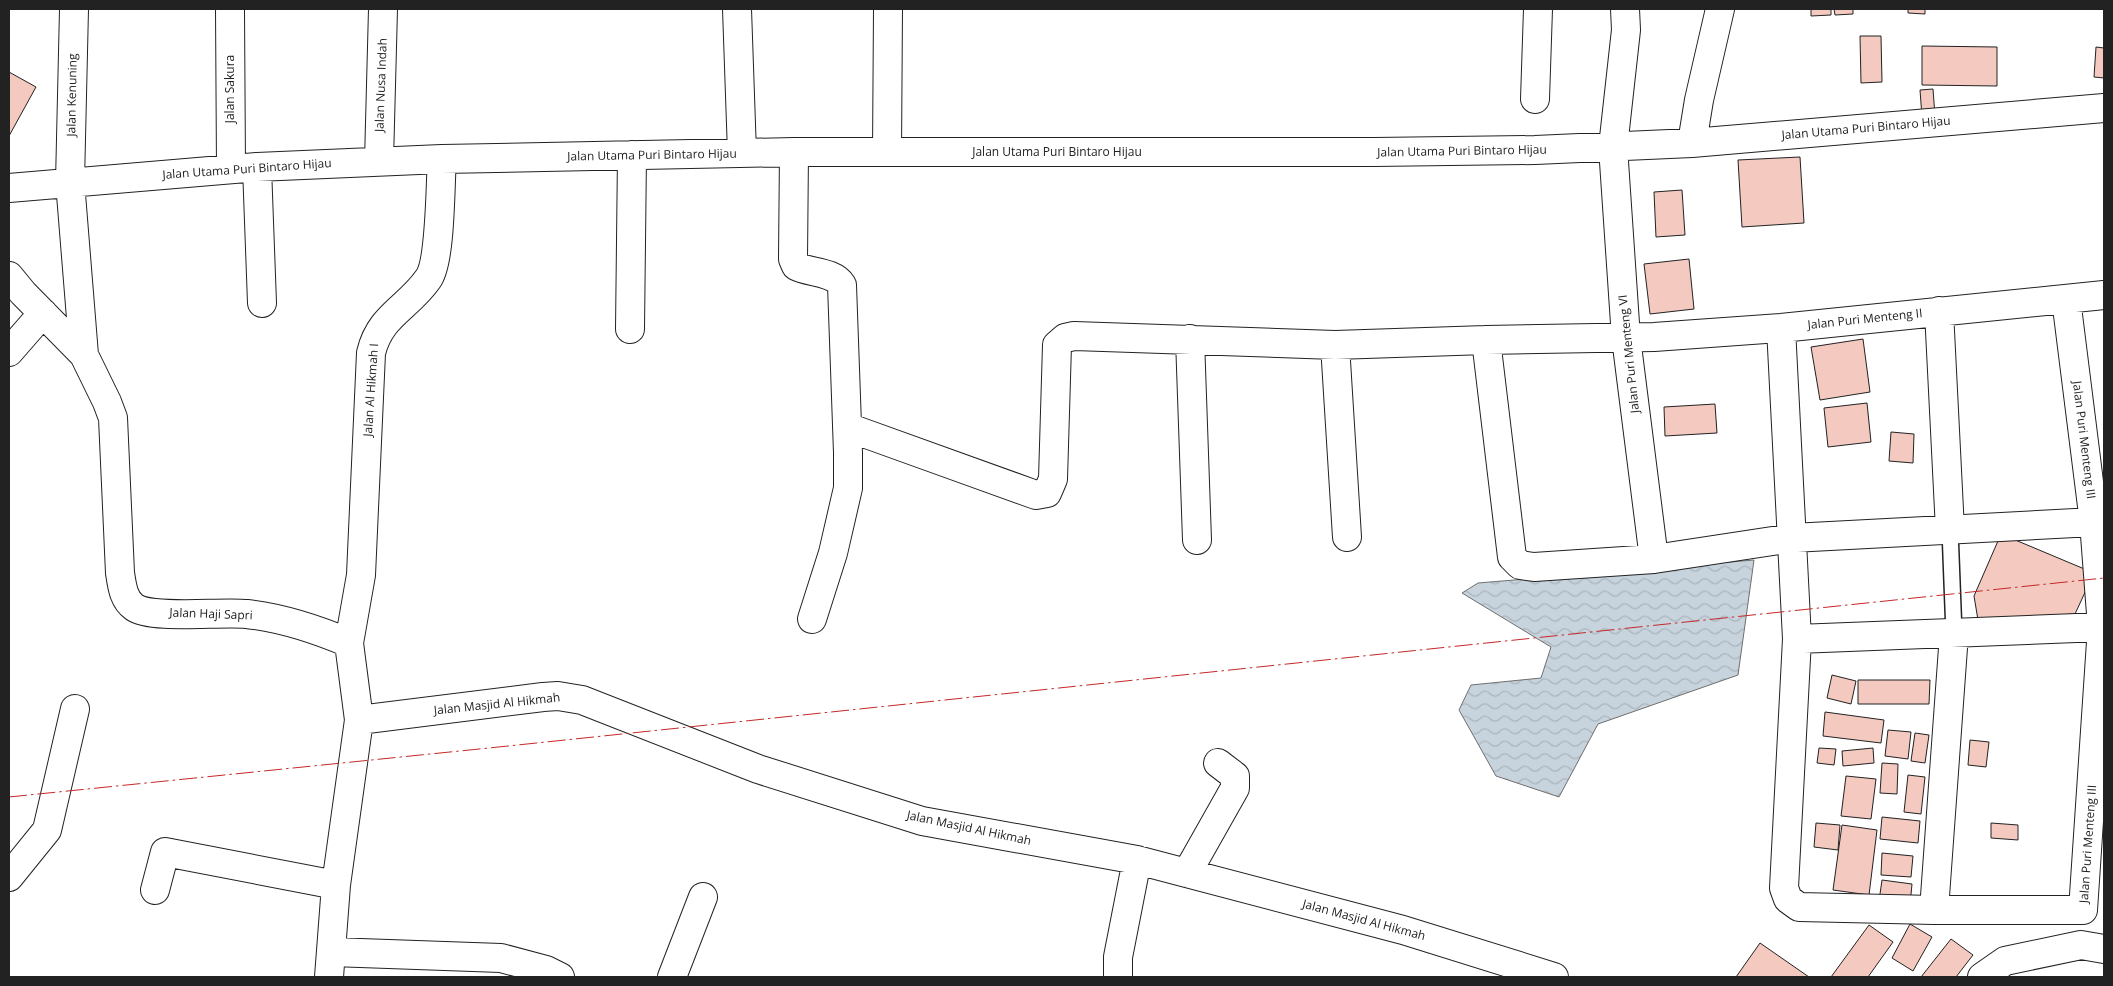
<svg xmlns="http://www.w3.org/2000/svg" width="2113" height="986" font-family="'Open Sans',sans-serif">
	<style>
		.water { fill: url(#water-waves); stroke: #6f6f6f }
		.building { fill: #f3c9c0; stroke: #222 }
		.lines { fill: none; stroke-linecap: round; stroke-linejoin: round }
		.lane-casing { stroke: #222; stroke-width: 18 }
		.street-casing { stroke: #222; stroke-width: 30 }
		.lane { stroke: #fff; stroke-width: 15 }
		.street { stroke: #fff; stroke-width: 28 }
		.power { stroke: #c62828; stroke-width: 1; stroke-dasharray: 18 4 2.5 4; stroke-linecap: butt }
		.labels { text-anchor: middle; stroke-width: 4; stroke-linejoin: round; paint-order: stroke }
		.street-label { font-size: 12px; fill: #222; stroke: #fff }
	</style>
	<defs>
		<pattern id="water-waves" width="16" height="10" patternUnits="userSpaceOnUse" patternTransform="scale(1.25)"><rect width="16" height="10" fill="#c7d3dd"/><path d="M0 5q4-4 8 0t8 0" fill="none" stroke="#abb5bd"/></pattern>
	</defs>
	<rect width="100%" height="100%" fill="#fff"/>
	<!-- water -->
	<path class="water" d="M1754 560 1738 675 1598 724 1559 797 1496 776 1459 710 1471 685 1541 678 1551 647 1462 593 1478 583Z"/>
	<!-- building -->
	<path class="building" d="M1811 9H1831V15L1811 16Z
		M1834 9H1853V14L1835 15Z
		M1908 9H1925V14L1908 13Z
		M1860 36H1881L1882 82 1861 83Z
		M1922 46 1997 47V86L1922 85Z
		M2096 47 2104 48V78L2094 77Z
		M9 72 36 87 9 136Z
		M1933 89 1935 116 1922 117 1920 90Z
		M1800 157 1804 223 1742 227 1738 160Z
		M1682 190 1685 235 1656 237 1654 192Z
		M1689 259 1694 309 1650 314 1644 264Z
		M1863 339 1870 392 1820 400 1811 347Z
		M1867 403 1871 442 1828 447 1824 408Z
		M1715 404 1717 433 1665 436 1664 407Z
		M1891 432 1914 434 1913 463 1889 461Z
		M2001 534 2094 573 2075 614 1978 620 1974 596Z
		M1832 675 1856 681 1851 704 1827 698Z
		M1858 680H1930L1929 704H1858Z
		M1825 712 1884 720 1881 743 1823 736Z
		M1888 730 1911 732 1908 759 1885 756Z
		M1915 733 1929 735 1925 763 1911 761Z
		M1970 740 1989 742 1986 767 1968 765Z
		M1819 748 1836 749 1834 765 1817 763Z
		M1873 748 1874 763 1843 766 1842 751Z
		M1882 763 1898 764 1897 794 1880 793Z
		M1908 775 1925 777 1921 814 1904 812Z
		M1846 776 1876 779 1871 819 1841 816Z
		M1882 817 1920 821 1918 843 1880 839Z
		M1816 823 1840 825 1838 850 1814 847Z
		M1991 823 2018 825V840L1991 838Z
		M1842 825 1877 830 1869 895 1833 890Z
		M1882 853 1913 856 1911 877 1881 875Z
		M1882 880 1912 884 1910 905 1879 901Z
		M1910 924 1932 937 1913 971 1892 958Z
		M1869 925 1893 942 1868 977H1831Z
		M1951 939 1973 955 1956 977H1921Z
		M1760 943 1809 977H1736Z"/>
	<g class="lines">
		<defs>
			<path id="lane" d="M1950 530 1954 634"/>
			<path id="street" d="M74 9 70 182 84 355
				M230 9 231 169
				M737 9 742 153
				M1625 9 1626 30 1613 147 1626 338 1654 559
				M1535 99 1538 9
				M1692 143 1699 100 1720 9
				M794 152 793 259 796 266C809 273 833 271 842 285L848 453V488L833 553 812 619
				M887 152 888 9
				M379 161 383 9
				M257 167 262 303
				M9 188 257 167 442 159 794 152H1374L1535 150 1692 143 2104 108
				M9 276 23 293 84 355 107 402 113 418 120 573C122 585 123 599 134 607 152 620 222 611 247 614 283 618 316 629 349 643
				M1939 311 1950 530
				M1781 328 1797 639 1784 888 1788 899 1799 907 1934 910H2083L2102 627 2094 522 2066 299
				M630 329 632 155
				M1190 339 1197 540
				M1486 340 1512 557 1520 565 1534 567 1654 559 1792 538 2094 522
				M1335 345 1347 537
				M9 352 43 313
				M847 427 1036 495 1047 493 1053 479 1057 345 1065 338 1074 336 1335 345 1486 340 1654 337 1781 328 2104 295
				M1797 639 2102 627
				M359 720 543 697 558 696 582 700 758 769 922 821 1137 860 1403 930 1554 977
				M1187 873 1235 788V776L1218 763
				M9 877 47 830 75 709
				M155 890 165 852 336 885
				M1934 910 1954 634
				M332 952 501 958 546 970 560 977
				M329 977 336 885 359 720 349 643 361 575 371 353C380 315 408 308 428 279 441 262 440 184 442 159
				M672 977 703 897
				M1118 977V957L1137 860
				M1982 977 2005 961 2081 945 2104 949"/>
		</defs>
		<!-- lane casing -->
		<use href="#lane" class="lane-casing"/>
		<!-- street casing -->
		<use href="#street" class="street-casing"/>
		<!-- lane -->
		<use href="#lane" class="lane"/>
		<!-- street -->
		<use href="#street" class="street"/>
		<!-- power -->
		<path class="power" d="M9 797 489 748 2104 578"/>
	</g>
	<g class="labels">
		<!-- street labels -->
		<g class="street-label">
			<text transform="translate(381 85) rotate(-88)" y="4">Jalan Nusa Indah</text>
			<text transform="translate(230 89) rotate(-90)" y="4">Jalan Sakura</text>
			<text transform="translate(72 95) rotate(-89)" y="4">Jalan Kenuning</text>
			<text transform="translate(1866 128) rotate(-5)" y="4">Jalan Utama Puri Bintaro Hijau</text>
			<text transform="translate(1462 151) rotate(-1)" y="4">Jalan Utama Puri Bintaro Hijau</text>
			<text x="1057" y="156">Jalan Utama Puri Bintaro Hijau</text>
			<text transform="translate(652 155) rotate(-1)" y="4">Jalan Utama Puri Bintaro Hijau</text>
			<text transform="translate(247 169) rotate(-4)" y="4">Jalan Utama Puri Bintaro Hijau</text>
			<text transform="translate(1865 319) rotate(-6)" y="4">Jalan Puri Menteng II</text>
			<text transform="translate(1629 354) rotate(-96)" y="4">Jalan Puri Menteng VI</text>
			<text transform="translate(371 390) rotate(-86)" y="4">Jalan Al Hikmah I</text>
			<text transform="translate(2084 440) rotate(83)" y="4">Jalan Puri Menteng III</text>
			<text transform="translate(211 614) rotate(2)" y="4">Jalan Haji Sapri</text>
			<text transform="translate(497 704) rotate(-6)" y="4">Jalan Masjid Al Hikmah</text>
			<text transform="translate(969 828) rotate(12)" y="4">Jalan Masjid Al Hikmah</text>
			<text transform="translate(2088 844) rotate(-86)" y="4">Jalan Puri Menteng III</text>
			<text transform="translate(1364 920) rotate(15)" y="4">Jalan Masjid Al Hikmah</text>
		</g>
	</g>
	<!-- border -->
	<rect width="2113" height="986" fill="none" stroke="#222222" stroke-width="20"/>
</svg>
